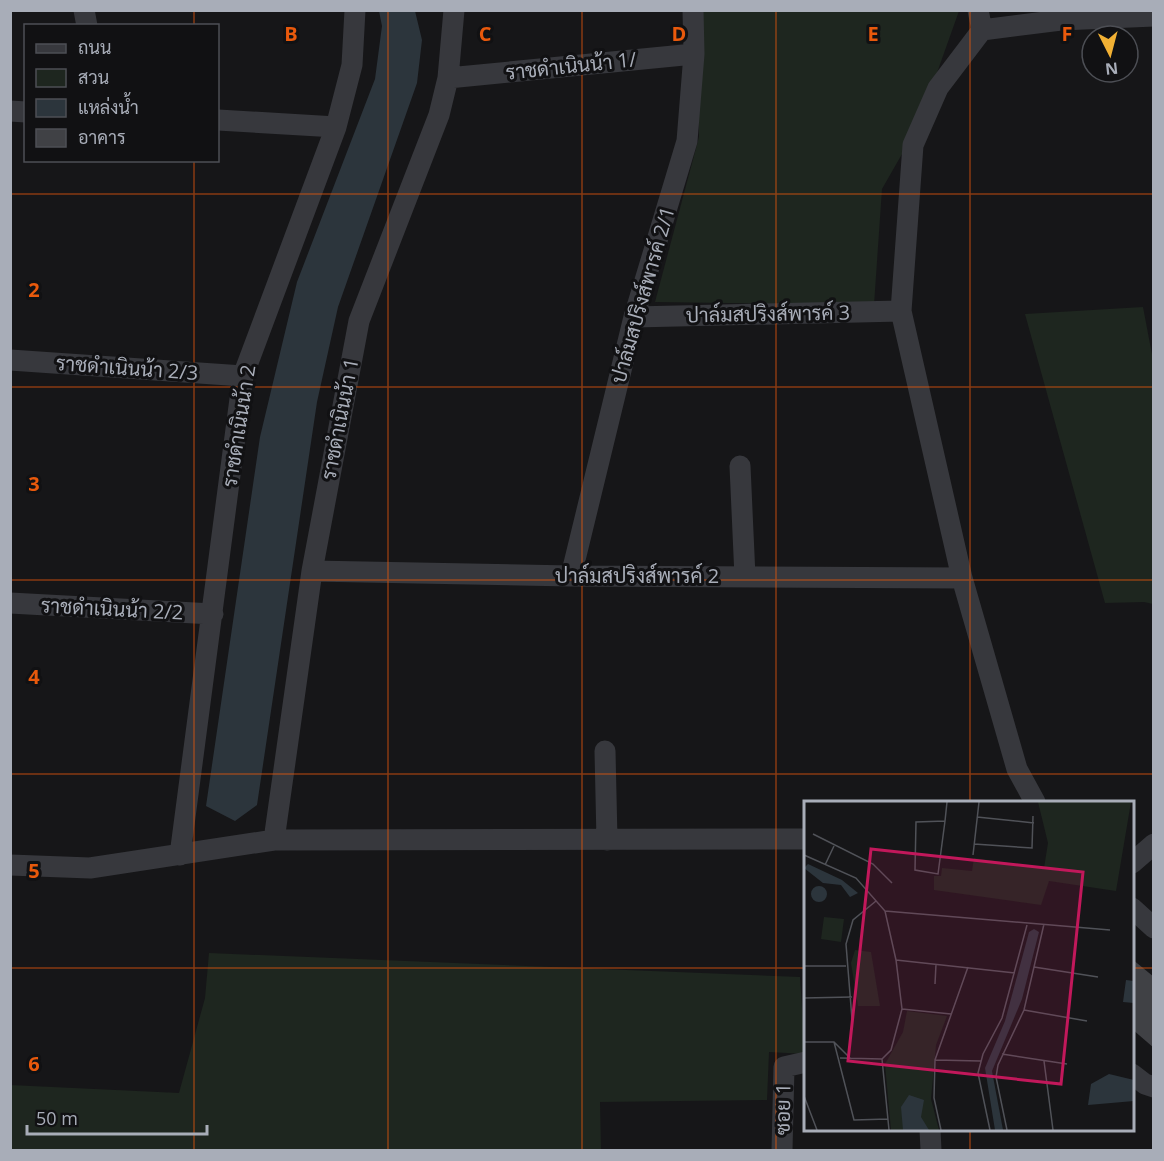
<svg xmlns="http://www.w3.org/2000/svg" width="1164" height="1161" font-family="'Open Sans',Sarabun,sans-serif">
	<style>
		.green { fill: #1e261f }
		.water { fill: #2c353c }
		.building { fill: #404145 }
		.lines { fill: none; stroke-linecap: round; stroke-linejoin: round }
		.minor { stroke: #37383d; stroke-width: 21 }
		.grid { fill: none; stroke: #e8590c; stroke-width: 1.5; stroke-opacity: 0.55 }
		.labels { text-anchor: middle; stroke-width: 6; stroke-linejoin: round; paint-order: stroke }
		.street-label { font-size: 20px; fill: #a8adb8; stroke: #111113 }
		.inset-road { fill: none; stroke: #505258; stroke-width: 1.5 }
		.view { fill: #c2185b; fill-opacity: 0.15; stroke: #c2185b; stroke-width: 3 }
		.inset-edge { fill: none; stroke: #a8adb8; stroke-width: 3 }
		.grid-label { font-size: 20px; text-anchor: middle; font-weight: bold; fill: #e8590c; stroke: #111113; stroke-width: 6; stroke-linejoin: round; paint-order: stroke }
	</style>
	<rect width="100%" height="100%" fill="#161618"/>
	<!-- green -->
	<path class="green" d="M698 11H959L918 126 882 189 874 305 655 302 699 137Z
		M1143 307 1154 365 1153 604 1144 602 1105 603 1025 314Z
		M209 953 800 977 805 1054 769 1052 767 1100 600 1102 601 1150H11L10 1085 179 1093 205 998Z"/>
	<!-- water -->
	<path class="water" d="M379 11H415L422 40 417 83 338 307 317 402 257 805 235 821 206 806 260 437 297 282 375 79 382 26Z"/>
	<!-- building -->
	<path class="building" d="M1132 959 1154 977V1048L1132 1029Z"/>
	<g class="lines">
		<!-- minor -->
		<path class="minor" d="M84 10 87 26
			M978 10 982 30
			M448 78 694 54
			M10 111 26 112
			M218 120 336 127
			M634 317 901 311
			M10 360 243 376
			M740 466 745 577
			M312 571 571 576 962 578
			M571 576 634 317 687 141 694 54 693 10
			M10 603 213 614
			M605 751 607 840
			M1035 802 1017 769 962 578 901 311 913 145 938 88 982 30 1061 20 1154 16
			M274 840 312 571 359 321 439 115 448 78 454 10
			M180 855 243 376 336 127 352 65 355 10
			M1132 863 1154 844
			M10 865 90 868 274 840 806 839
			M1132 908 1154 928
			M1132 1074 1145 1084 1154 1087
			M930 1130 931 1150
			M782 1150 784 1067 806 1062"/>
	</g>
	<!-- grid -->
	<path class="grid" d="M194 10V26M388 10V1150M582 10V1150M776 10V1150M970 10V802M194 160V1150M10 194H1154M10 387H1154M10 580H1154M10 774H1154M10 968H806M1132 968H1154M970 1130V1150"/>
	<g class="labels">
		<!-- street labels -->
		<g class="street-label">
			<text transform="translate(571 66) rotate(-6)" y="7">ราชดำเนินน้า 1/</text>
			<text transform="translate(643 295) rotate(-74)" y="7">ปาล์มสปริงส์พารค์ 2/1</text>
			<text transform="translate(768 314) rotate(-1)" y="7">ปาล์มสปริงส์พารค์ 3</text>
			<text transform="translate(127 368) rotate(4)" y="7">ราชดำเนินน้า 2/3</text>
			<text transform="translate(340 419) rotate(-79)" y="7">ราชดำเนินน้า 1</text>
			<text transform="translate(239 426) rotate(-81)" y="7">ราชดำเนินน้า 2</text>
			<text x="637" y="583">ปาล์มสปริงส์พารค์ 2</text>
			<text transform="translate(112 609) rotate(3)" y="7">ราชดำเนินน้า 2/2</text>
			<text transform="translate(783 1109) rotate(-89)" y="7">ซอย 1</text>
		</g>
	</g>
	<!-- overview -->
	<g transform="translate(804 801)">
		<rect width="330" height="330" fill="#161618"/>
		<path d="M234 1H327L312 90 245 80 237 104 130 89V75H137L138 67 168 70 170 57 240 67 244 42ZM20 116 40 118 37 141 17 138ZM51 149 67 151 76 205H54L47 162ZM103 210 143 215 132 244 127 298 135 329H87L81 263 99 231Z" fill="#1e261f"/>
		<path d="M4 63 38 79 54 92 46 96 37 84 19 82 0 67ZM7 93a8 8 0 1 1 16 0a8 8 0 1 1-16 0ZM230 128 235 131 218 198 188 270 199 329H191L181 267 201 220 225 131ZM322 179 330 180V202L319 201ZM305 273 330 279V300L284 304 287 283ZM105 294 120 299 117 316 125 329H99L97 306Z" fill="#2c353c"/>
		<path class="inset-road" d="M173 16 230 22M141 20 112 21 111 69 134 73 141 20 143 1M9 33 69 63 88 82M170 43 228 47 229 15M0 54 52 77 81 110 92 159 98 208 87 249 78 258 36 257M169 54 175 1M21 64 30 45M81 110 306 129M92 159 211 172M0 165H42M230 166 294 176M131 183 132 163M0 197 48 196M98 208 147 213M220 209 283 220M48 218 42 143 49 119 72 100M0 241H30L47 258M30 241 50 319 84 318M198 253 263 263M78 258 85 329M131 259 177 260M240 260 249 329M0 295 13 329M137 329 130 297 131 259 164 166M186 329 174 272 179 253 198 217 223 124M203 329 192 276 194 264 220 209 240 123"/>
		<path class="view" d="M67 48 279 71 257 283 44 260Z"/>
		<rect width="330" height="330" class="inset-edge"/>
	</g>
	<g class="grid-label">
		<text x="291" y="41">B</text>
		<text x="485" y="41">C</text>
		<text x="679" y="41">D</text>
		<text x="873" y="41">E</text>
		<text x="1067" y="41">F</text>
		<text x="34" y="297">2</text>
		<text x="34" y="491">3</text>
		<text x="34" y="684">4</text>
		<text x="34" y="878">5</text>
		<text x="34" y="1071">6</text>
	</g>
	<!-- border -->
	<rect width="1164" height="1161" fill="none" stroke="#a8adb8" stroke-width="24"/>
	<!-- legend -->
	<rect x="24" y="24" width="195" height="138" fill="#111113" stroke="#4d4f55" stroke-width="1.5"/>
	<rect x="36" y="44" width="30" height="9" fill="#37383d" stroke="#4d4f55" stroke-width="1.5"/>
	<text x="78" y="54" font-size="18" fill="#a8adb8">ถนน</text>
	<rect x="36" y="69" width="30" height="18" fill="#1e261f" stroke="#4d4f55" stroke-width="1.5"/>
	<text x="78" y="84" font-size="18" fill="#a8adb8">สวน</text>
	<rect x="36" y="99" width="30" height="18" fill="#2c353c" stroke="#4d4f55" stroke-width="1.5"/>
	<text x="78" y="114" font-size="18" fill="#a8adb8">แหล่งน้ำ</text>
	<rect x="36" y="129" width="30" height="18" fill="#404145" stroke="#4d4f55" stroke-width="1.5"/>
	<text x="78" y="144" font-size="18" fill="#a8adb8">อาคาร</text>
	<!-- north arrow -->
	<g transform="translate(1110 54) rotate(174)"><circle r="28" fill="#111113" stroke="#4d4f55" stroke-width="1.5"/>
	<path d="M0-4.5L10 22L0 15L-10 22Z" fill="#f2b134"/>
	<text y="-9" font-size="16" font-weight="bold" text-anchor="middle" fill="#a8adb8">N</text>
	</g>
	<!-- scale -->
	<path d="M27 1125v9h180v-9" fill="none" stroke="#a8adb8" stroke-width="3"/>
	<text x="36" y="1125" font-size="18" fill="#a8adb8" stroke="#111113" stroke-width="4.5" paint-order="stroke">50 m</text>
</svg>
